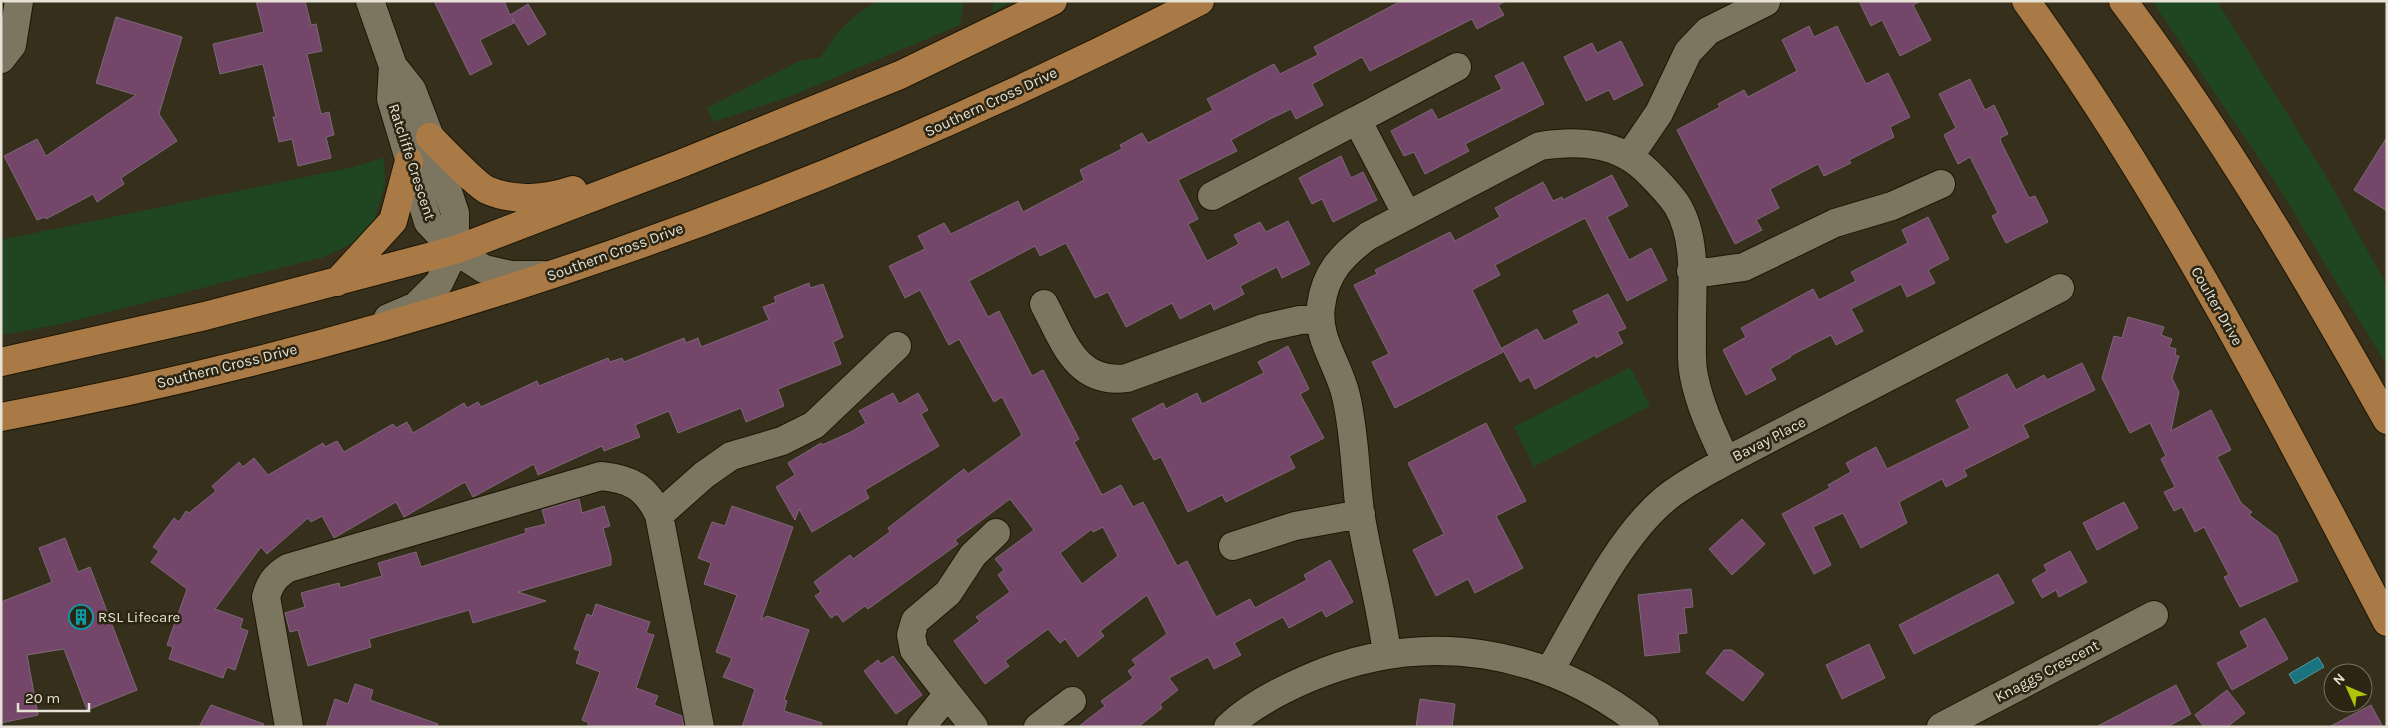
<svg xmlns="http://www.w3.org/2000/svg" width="2388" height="728" font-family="Karla,sans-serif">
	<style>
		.green { fill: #1f4620 }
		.water { fill: #19747e; stroke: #569598 }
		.building { fill: #744669; stroke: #7d6978; fill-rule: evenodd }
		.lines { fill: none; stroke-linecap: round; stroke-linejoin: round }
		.minor-casing { stroke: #1d1704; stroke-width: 30 }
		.major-casing { stroke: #1d1704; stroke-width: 30 }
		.minor { stroke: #7c755f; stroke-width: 28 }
		.major { stroke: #aa7a46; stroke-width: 28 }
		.labels { text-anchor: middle; stroke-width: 5; stroke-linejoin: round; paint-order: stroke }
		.street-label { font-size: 15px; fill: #e6e3d6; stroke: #2b2512 }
		.poi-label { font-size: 15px; fill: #e6e3d6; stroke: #2b2512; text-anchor: start }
	</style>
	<rect width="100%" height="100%" fill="#352f1b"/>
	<!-- green -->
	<path class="green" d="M878 1H964L960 25 791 96 713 122 707 108 800 61 821 57C836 32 852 15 878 1Z
		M994 1H1013L992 12Z
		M2152 1H2217L2326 176 2387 286V366L2279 188Z
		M384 158 385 184 373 225 361 239 324 257 57 325 1 335V240L349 168Z
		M1630 367 1650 406 1534 467 1514 427Z"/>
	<!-- water -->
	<path class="water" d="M2318 657 2324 667 2295 684 2289 674Z"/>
	<!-- building -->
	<path class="building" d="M256 1H305L311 25 316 24 322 51 307 54 321 114 329 112 334 135 326 137 331 158 298 166 292 139 279 142 273 117H276L263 64 220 74 213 44 264 32Z
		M434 1H504L510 15 528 4 546 34 528 45 512 18 514 23 480 40 492 64 470 75Z
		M1401 1H1506L1498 5 1504 15 1477 29 1472 19 1370 71 1362 57 1312 84 1323 105 1296 119 1291 109 1268 120 1231 140 1237 151 1178 180 1198 219 1188 224 1207 261 1239 244 1234 235 1260 222 1266 232 1288 221 1310 264 1282 278 1277 267 1240 286 1244 294 1214 310 1211 303 1180 319 1172 303 1126 327 1108 292 1095 298 1066 243 1040 256 1035 246 969 281 988 317 999 311 1032 376 1043 370 1079 439 1074 442 1102 495 1121 485 1133 507 1143 502 1177 566 1187 561 1216 617 1250 599 1255 608 1307 580 1304 575 1330 560 1353 602 1326 617 1322 610 1289 628 1283 617 1234 643 1241 655 1214 669 1208 657 1169 678 1178 690 1160 704 1162 708 1138 727H1078L1105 706 1101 701 1133 678 1128 671 1136 665 1132 660 1167 634 1147 595 1100 631 1104 636 1078 657 1065 639 1060 643 1048 629 1005 661 1009 666 985 684 954 641 980 621 976 617 1010 592 998 575 1004 570 995 559 1034 530 1010 499 955 540 958 544 868 609 865 606 843 622 837 614 831 618 815 596 821 592 814 582 850 555 853 559 890 532 888 528 964 469 968 474 1022 435 1002 397 994 402 959 339 949 345 920 290 905 298 889 266 925 249 918 236 944 223 951 234 1018 201 1023 212 1084 180 1080 170 1122 149 1120 145 1142 133 1148 143 1213 110 1207 99 1274 64 1280 74 1318 55 1314 47ZM1103 527 1118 556 1082 584 1060 553 1092 529 1093 532Z
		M1859 1H1921L1913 5 1931 40 1900 56 1882 20 1871 26Z
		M116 17 182 37 159 114 177 141 121 178 124 184 97 202 93 194 46 219 45 217 37 220 4 156 37 139 46 156 136 95 96 83Z
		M1809 26 1814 37 1837 26 1866 84 1888 73 1910 117 1890 127 1894 137 1849 160 1851 163 1824 176 1818 164 1770 189 1779 208 1756 220 1762 230 1735 244 1677 130 1720 107 1718 104 1744 90 1748 97 1797 71 1782 40Z
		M1621 41 1643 85 1614 100 1609 90 1586 101 1564 57 1592 43 1597 53Z
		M1523 62 1544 104 1465 144 1469 151 1425 174 1414 152 1404 156 1391 131 1432 109 1438 120 1502 89 1495 76Z
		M1970 79 1985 110 1994 105 2008 134 2000 138 2001 142 2029 198 2035 196 2048 222 2006 243 1992 216 1998 213 1970 157 1958 164 1944 135 1956 128 1939 94Z
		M2387 137V211L2354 190Z
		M1341 156 1351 178 1363 172 1377 200 1333 222 1322 199 1312 204 1299 178Z
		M1612 175 1628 206 1607 217 1629 260 1651 248 1667 280 1627 301 1585 218 1495 265 1500 275 1472 290 1503 352 1395 408 1372 362 1389 354 1354 285 1377 274 1375 270 1450 232 1455 241 1500 217 1495 208 1543 182 1553 201 1562 197 1563 200Z
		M1928 217 1949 259 1928 270 1935 283 1907 297 1901 284 1851 309 1863 331 1836 345 1831 335 1790 356 1791 357 1770 369 1776 379 1746 395 1723 350 1746 337 1741 328 1813 289 1819 300 1856 281 1851 272 1908 243 1902 230Z
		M809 283 810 288 823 284 843 337 833 342 841 364 778 389 784 406 746 422 741 408 678 433 669 411 635 425 640 437 604 451 602 446 538 475 534 464 473 497 465 482 404 517 396 502 334 538 322 516 311 522 308 518 267 554 261 547 215 609 243 619 240 628 248 631 235 670 227 667 223 678 169 659 173 647 167 645 187 589 151 562 159 551 153 547 174 518 179 522 186 511 189 513 216 491 212 486 239 462 243 467 254 458 268 475 323 443 325 447 337 441 344 452 393 424 396 428 407 422 413 433 464 403 467 408 478 402 481 407 537 381 539 386 608 358 610 362 622 358 624 362 684 338 686 343 698 338 701 347 769 320 763 307 776 302 774 297Z
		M1608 294 1626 328 1617 332 1623 343 1596 358 1595 355 1535 389 1529 377 1520 382 1502 348 1537 329 1544 341 1579 323 1573 311Z
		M2128 317 2164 327 2161 335 2172 339 2169 347 2176 349 2175 355 2179 356 2172 378 2179 392 2171 431 2211 410 2231 450 2217 457 2241 503 2252 512 2249 515 2277 536 2298 581 2240 607 2224 577 2229 575 2204 527 2195 532 2182 507 2174 511 2164 492 2175 487 2161 459 2166 456 2150 423 2130 433 2102 378 2114 336 2122 338Z
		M1288 346 1309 389 1300 394 1324 438 1289 456 1295 468 1226 502 1222 495 1188 512 1161 457 1154 460 1132 419 1163 403 1166 409 1197 393 1202 404 1264 373 1258 362Z
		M2082 363 2095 390 2023 425 2029 437 1964 470 1967 476 1946 487 1942 479 1899 502 1907 523 1861 548 1843 513 1813 527 1831 565 1814 574 1782 514 1830 488 1828 485 1851 472 1846 463 1876 447 1887 469 1970 428 1956 400 2007 374 2016 390 2044 375 2047 380Z
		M893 393 899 404 918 393 928 410 921 414 939 446 865 490 869 498 812 532 799 509 795 520 776 487 795 475 788 463 821 443 822 445 849 433 866 423 859 411Z
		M1486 423 1526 501 1496 516 1523 568 1475 593 1468 579 1436 596 1413 550 1444 534 1408 463Z
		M579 499 582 513 604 506 610 526 603 528 611 557V565L518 592 546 601 473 623 469 610 369 639 371 647 308 666 298 630 290 632 285 613 305 607 301 593 339 583 340 588 382 576 378 563 416 552 421 567 526 533 525 529 546 524 542 510Z
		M2124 502 2138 528 2097 550 2083 523Z
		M732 506 793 527 761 620 767 616 809 630 784 700 787 701 784 711 822 723 821 727H742L755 689 723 677 732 658 716 652 737 595 704 584 711 563 698 558 712 522 725 526Z
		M1742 519 1765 544 1732 575 1709 549Z
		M65 538 78 572 90 567 137 690 87 710 64 649 27 655 38 715 1 723V602L52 582 39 548Z
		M2070 551 2087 582 2059 597 2056 590 2042 598 2032 580 2047 571 2044 565Z
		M1998 574 2014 603 1914 654 1899 625Z
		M1691 589 1693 607 1684 608 1687 633 1678 634 1680 652 1645 656 1638 595Z
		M596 604 650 622 646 633 654 635 636 688 658 696 654 705 682 716 684 727H587L589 723 582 720 600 672 576 663 580 651 574 649 587 614 592 616Z
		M2265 618 2288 659 2232 690 2217 663 2248 647 2240 632Z
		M1869 644 1885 678 1842 699 1826 665Z
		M1724 650H1732L1764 674 1743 701 1706 673Z
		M893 656 922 695 896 714 864 671 878 660 881 664Z
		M355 684 373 690 370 700 438 724 437 727H326L335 699 348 704Z
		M2176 685 2191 714 2167 727H2096Z
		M2227 690 2245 713 2227 727H2204L2195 715Z
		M1420 699 1455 704 1452 727H1416Z
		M211 705 264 724 263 727H199Z
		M2371 705 2383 727H2329Z"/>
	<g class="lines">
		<defs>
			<path id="minor" d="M370 1 393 66 412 90 430 137 455 213V250L439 283 416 306 388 318
				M1 59 12 45 19 1
				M393 66 391 99 428 222 455 250 484 269 511 275H543
				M1357 120 1457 67
				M1629 157 1659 113 1688 52 1708 31 1766 2
				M1212 196 1357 120 1407 215
				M1691 271 1709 272 1744 267 1835 223 1892 206 1941 184
				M1044 304C1064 341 1076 385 1127 378L1264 328 1300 320 1319 319
				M659 515 700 727
				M1233 546 1295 526 1361 514
				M1387 654C1381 606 1368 560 1360 512 1355 473 1355 434 1346 396 1339 364 1316 339 1321 306 1325 273 1342 255 1368 236L1540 146C1580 140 1619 142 1649 173 1659 183 1669 193 1677 205 1699 241 1691 294 1692 335 1692 348 1691 363 1694 376 1700 407 1713 433 1726 461
				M1550 670C1581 617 1618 538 1665 499 1683 484 1705 473 1726 461L2060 288
				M948 694 914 650 911 635 915 621 948 593 973 555 996 533
				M289 727 266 597C270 583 275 576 288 568L601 476C631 479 646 487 659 515L704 475 731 456 782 441 814 425 897 346
				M921 727 948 694 974 727
				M1038 727 1072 701
				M1228 727C1251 705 1281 690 1309 678 1426 628 1547 649 1645 727
				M1941 727 2154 615"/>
			<path id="major" d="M2026 1C2166 195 2276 410 2387 622
				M2123 1C2222 133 2306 276 2387 420
				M430 137C441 148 476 185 487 190 514 202 546 199 573 190
				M337 282 393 221 409 161
				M1 362 205 316 455 250 680 164 900 75 1053 1
				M1 417C418 339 823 196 1200 1"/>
		</defs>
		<!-- minor casing -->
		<use href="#minor" class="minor-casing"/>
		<!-- major casing -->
		<use href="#major" class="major-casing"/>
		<!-- minor -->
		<use href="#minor" class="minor"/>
		<!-- major -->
		<use href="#major" class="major"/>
	</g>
	<!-- icons -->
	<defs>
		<symbol id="building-ring" viewBox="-11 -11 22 22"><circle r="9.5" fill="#2b2512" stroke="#0f9aa8" stroke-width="1.5"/><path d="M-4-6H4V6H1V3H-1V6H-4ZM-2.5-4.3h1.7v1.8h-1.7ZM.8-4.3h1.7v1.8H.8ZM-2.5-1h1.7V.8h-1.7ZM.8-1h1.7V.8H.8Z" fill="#0f9aa8"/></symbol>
	</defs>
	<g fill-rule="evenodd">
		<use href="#building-ring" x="67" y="603" width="28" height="28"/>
	</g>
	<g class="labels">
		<!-- street labels -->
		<g class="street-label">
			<text transform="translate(991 102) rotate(-25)" y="5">Southern Cross Drive</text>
			<text transform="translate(412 162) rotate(72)" y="5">Ratcliffe Crescent</text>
			<text transform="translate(615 252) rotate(-20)" y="5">Southern Cross Drive</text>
			<text transform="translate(2217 306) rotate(60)" y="5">Coulter Drive</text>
			<text transform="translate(227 366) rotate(-14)" y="5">Southern Cross Drive</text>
			<text transform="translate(1769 439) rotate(-27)" y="5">Bavay Place</text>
			<text transform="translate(2047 671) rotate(-28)" y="5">Knaggs Crescent</text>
		</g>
		<!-- poi labels -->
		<g class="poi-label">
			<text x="98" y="622">RSL Lifecare</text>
		</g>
	</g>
	<!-- border -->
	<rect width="2388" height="728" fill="none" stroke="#e6e3d6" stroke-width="5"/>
	<!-- north arrow -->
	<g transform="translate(2348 688) rotate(315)"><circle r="24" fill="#2b2512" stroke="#767160"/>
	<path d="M0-4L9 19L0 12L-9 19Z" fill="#aec509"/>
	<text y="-8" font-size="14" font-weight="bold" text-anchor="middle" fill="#e6e3d6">N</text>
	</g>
	<!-- scale -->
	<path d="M18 703v8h71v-8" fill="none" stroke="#e6e3d6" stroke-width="2.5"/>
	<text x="25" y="703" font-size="15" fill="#e6e3d6" stroke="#2b2512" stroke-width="4" paint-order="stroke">20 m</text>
</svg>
